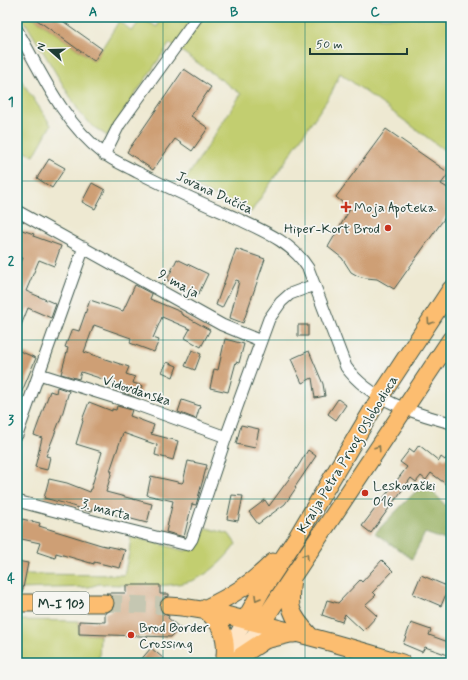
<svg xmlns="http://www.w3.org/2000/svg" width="468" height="680" font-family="Mynerve,sans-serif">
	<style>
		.green { fill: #c2ce70; stroke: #708652 }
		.forest { fill: #99b162; stroke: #5c774b }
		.building { fill: #ce9f75 }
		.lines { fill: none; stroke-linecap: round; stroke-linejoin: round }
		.primary-tunnel { stroke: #c5c7b2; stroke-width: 17; stroke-dasharray: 17 8; stroke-linecap: butt }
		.street-casing { stroke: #3e574c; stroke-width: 13 }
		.secondary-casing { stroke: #3e574c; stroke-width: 17 }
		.primary-casing { stroke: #3e574c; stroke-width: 19 }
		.street { stroke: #fff; stroke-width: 11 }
		.secondary { stroke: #fee5c5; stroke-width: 15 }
		.primary { stroke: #fcbd6f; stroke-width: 17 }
		.oneway { stroke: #82774f }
		.grid { fill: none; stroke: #0f766e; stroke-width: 1; stroke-opacity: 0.55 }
		.poi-dot { fill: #c8321e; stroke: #f6f6f2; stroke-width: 1.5 }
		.labels { text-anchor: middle; stroke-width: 3.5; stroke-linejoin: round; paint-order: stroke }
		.shield { fill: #f6f6f2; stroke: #60746d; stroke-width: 1 }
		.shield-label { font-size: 13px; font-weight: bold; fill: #1f3d34 }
		.street-label { font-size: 14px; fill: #1f3d34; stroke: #f6f6f2 }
		.poi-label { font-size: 14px; fill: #1f3d34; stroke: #f6f6f2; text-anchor: start }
		.neatline { fill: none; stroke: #0f766e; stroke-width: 1.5 }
		.grid-label { font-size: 13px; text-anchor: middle; font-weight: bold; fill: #0f766e }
	</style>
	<rect width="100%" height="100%" fill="#f6f6f2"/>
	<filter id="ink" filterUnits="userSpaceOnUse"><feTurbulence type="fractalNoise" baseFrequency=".025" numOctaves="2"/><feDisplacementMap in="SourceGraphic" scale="8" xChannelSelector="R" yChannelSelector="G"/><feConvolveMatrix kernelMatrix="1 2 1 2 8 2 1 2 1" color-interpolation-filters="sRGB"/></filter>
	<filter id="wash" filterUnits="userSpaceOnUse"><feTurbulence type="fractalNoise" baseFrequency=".012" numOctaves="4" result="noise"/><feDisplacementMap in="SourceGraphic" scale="16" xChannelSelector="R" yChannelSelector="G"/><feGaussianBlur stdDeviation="0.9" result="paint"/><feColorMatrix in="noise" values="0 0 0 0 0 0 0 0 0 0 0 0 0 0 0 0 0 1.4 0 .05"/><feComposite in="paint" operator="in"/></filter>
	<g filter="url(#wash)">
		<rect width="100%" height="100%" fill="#eee9d2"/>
		<!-- green -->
		<path class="green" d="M22 17H33L94 61 119 21 132 31 142 18 157 27 162 17H451V155L340 73 331 94 251 212 184 182 241 94 170 43 107 136 91 125 80 113Z
			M17 74 51 125 34 156 17 148Z
			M207 528 229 534 236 544C226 558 211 573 194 580 171 589 125 585 99 584L89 587 17 589V574L124 575 129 553 131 536 185 551 195 546Z
			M17 620 79 621V634L100 635 99 663H17Z"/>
		<!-- forest -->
		<path class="forest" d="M428 486 445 505 451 506V542L425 533 412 559 375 533 414 493Z"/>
		<g id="blocks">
			<!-- building -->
			<path class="building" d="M33 17H57L102 49 94 61Z
				M184 69 211 87 191 116 208 128 192 151 175 139 153 170 127 152Z
				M386 129 449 173 441 184 451 190V209L394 289 377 279 366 278 358 276 351 272 342 258 328 247 350 209 336 197Z
				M49 159 65 168 52 188 37 178Z
				M92 183 105 190 95 209 82 202Z
				M19 229 34 234 33 236 61 246 54 266 39 260 26 291 56 304 51 318 28 308 18 333 17 296 20 288 17 287V271L23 258 17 256V235Z
				M236 249 265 259 243 323 230 318 239 281 236 280 222 308 216 305Z
				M177 259 208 274 198 295 167 280Z
				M135 285 152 294 150 299 181 312V314L210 330 201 347 185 338 190 329 162 317 153 338 159 340 154 352 130 343 131 338 94 325 84 352 129 367 126 374 135 377 133 383 143 386 139 398 121 392 124 386 81 372 79 379 61 374 68 348 65 347 72 329 79 331 90 300 123 311Z
				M298 325H308V336H298Z
				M225 339 244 344 239 363 236 362 228 392 210 388 214 369 218 370Z
				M17 350 36 358 17 403Z
				M192 350 201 354 195 370 185 366Z
				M309 351 323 384 325 396 315 398 312 378 302 383 291 359Z
				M167 362 177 366 173 377 162 372Z
				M57 387 69 391 62 415 46 456 50 457 47 470 35 467 42 438 34 435 50 391 56 393Z
				M338 399 346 405 336 420 328 414Z
				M182 400 200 406 196 419 178 412Z
				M89 402 112 411V409L116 410 117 406 132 410 130 416 154 425 151 434 178 441 173 460 155 455 157 445 123 433 110 471H112L106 492 152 504 147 523 92 509 91 512 63 503 44 498 49 479 67 483 90 492 102 452 76 444 83 421 82 420Z
				M241 425 259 429 255 448 236 444Z
				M419 445 439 461 441 457 445 460 451 452V488L431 473 426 480 421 476 416 482 411 478 371 533 362 526 407 467 400 462 410 449 414 452Z
				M308 450 316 456 295 487 296 488 285 504 258 524 249 512 265 500 269 506 297 468Z
				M188 461 207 465 196 505 192 504 184 537 166 532 173 501 147 495 151 476 182 483 183 482Z
				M232 495 243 496 238 521 227 519Z
				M22 519 40 523 39 526 101 545 125 550 120 568 94 562V564L56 553 55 558 37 552 40 543 17 538Z
				M382 560 393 571 373 592 376 595 365 605 377 616 363 631 345 614 342 622 322 615 327 600 338 603 360 580 362 582Z
				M17 561 28 563 22 593H17Z
				M421 575 449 587 441 606 413 594Z
				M126 585H160V594H169V596L164 597 161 600 159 606 160 611 163 614 169 616 168 618 180 628 171 637 79 634V621L105 622V613L110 611 114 608 115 603 113 598 110 595 106 593H126Z
				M411 623 431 630 429 635 451 643V656L425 647 422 652 403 644Z
				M151 648 169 663H138Z"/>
		</g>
	</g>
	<g filter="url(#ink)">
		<use href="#blocks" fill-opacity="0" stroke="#3e574c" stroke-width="1"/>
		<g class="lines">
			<!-- primary-tunnel -->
			<path class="primary-tunnel" d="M105 603 169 606"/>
			<defs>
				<path id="street" d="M17 30C41 72 63 123 103 153 113 161 126 166 137 172 169 188 201 203 234 217 261 230 291 241 308 268L346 367C370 400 413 413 451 423
					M104 155 119 125 197 17
					M17 211 222 325 261 341
					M39 374 132 403 226 437
					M17 435 84 247
					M17 501 120 528 188 545 192 539 226 437 269 319 281 302 290 294 314 285"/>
				<path id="secondary" d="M242 655 261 624
					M224 659 245 620"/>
				<path id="primary" d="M292 579C288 609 290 614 310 636
					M17 603H105
					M169 606C201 608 230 616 261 624 309 636 356 649 402 663
					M204 609C232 596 251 584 273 562
					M205 610C221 623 227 635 225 656
					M245 620 262 590 297 537 380 397 451 289
					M261 624 451 339
					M241 656 265 640 290 634H294"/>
			</defs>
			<!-- street casing -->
			<use href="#street" class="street-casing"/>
			<!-- secondary casing -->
			<use href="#secondary" class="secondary-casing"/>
			<!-- primary casing -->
			<use href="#primary" class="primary-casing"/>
			<!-- street -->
			<use href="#street" class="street"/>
			<!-- secondary -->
			<use href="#secondary" class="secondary"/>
			<!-- primary -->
			<use href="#primary" class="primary"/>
		</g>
		<!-- one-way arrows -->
		<defs><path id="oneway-chevron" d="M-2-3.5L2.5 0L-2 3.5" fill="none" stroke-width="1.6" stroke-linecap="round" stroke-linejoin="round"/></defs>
		<g class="oneway">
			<use href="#oneway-chevron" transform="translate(430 322) rotate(123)"/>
			<use href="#oneway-chevron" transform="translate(378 448) rotate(-56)"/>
			<use href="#oneway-chevron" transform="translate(306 556) rotate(-56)"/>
			<use href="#oneway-chevron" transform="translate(257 598) rotate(120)"/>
		</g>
	</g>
	<!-- grid -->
	<path class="grid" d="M163 17V663M305 17V663M17 181H451M17 340H451M17 499H451"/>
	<!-- markers -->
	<g class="poi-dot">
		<path d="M344 201h4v4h4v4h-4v4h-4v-4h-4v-4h4z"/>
		<circle cx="388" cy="228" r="4"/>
		<circle cx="365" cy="493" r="4"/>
		<circle cx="131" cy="635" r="4"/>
	</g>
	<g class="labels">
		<!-- shield labels -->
		<rect class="shield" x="33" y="592" width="56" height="22" rx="3"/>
		<g class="shield-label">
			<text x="61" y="608">M-I 103</text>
		</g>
		<!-- street labels -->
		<g class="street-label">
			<text transform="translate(215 192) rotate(25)" y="5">Jovana Dučića</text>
			<text transform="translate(179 283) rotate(29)" y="5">9. maja</text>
			<text transform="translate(137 390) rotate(18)" y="5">Vidovdanska</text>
			<text transform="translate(347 454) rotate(-59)" y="5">Kralja Petra Prvog Oslobodioca</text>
			<text transform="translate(106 509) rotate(15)" y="5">3. marta</text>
		</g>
		<!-- poi labels -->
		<g class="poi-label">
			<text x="354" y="212">Moja Apoteka</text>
			<text x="380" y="233" text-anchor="end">Hiper-Kort Brod</text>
			<text x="373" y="490">Leskovački<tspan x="373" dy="16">016</tspan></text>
			<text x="139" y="632">Brod Border<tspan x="139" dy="16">Crossing</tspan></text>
		</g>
	</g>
	<!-- margin -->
	<rect width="468" height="680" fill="none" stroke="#f6f6f2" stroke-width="44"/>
	<!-- north arrow -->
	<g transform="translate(50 50) rotate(290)" stroke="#f6f6f2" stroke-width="3" paint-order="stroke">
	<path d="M0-3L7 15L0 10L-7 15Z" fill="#1f3d34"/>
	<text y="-6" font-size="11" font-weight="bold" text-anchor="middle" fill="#1f3d34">N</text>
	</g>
	<!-- scale -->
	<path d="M310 48v6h97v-6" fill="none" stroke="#1f3d34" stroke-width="2"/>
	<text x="316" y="48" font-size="12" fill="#1f3d34" stroke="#f6f6f2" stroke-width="3" paint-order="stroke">50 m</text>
	<rect x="22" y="22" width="424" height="636" class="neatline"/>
	<g class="grid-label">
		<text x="93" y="16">A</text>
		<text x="234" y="16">B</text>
		<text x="375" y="16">C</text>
		<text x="11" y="106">1</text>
		<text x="11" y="265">2</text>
		<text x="11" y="424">3</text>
		<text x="11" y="583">4</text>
	</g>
</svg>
